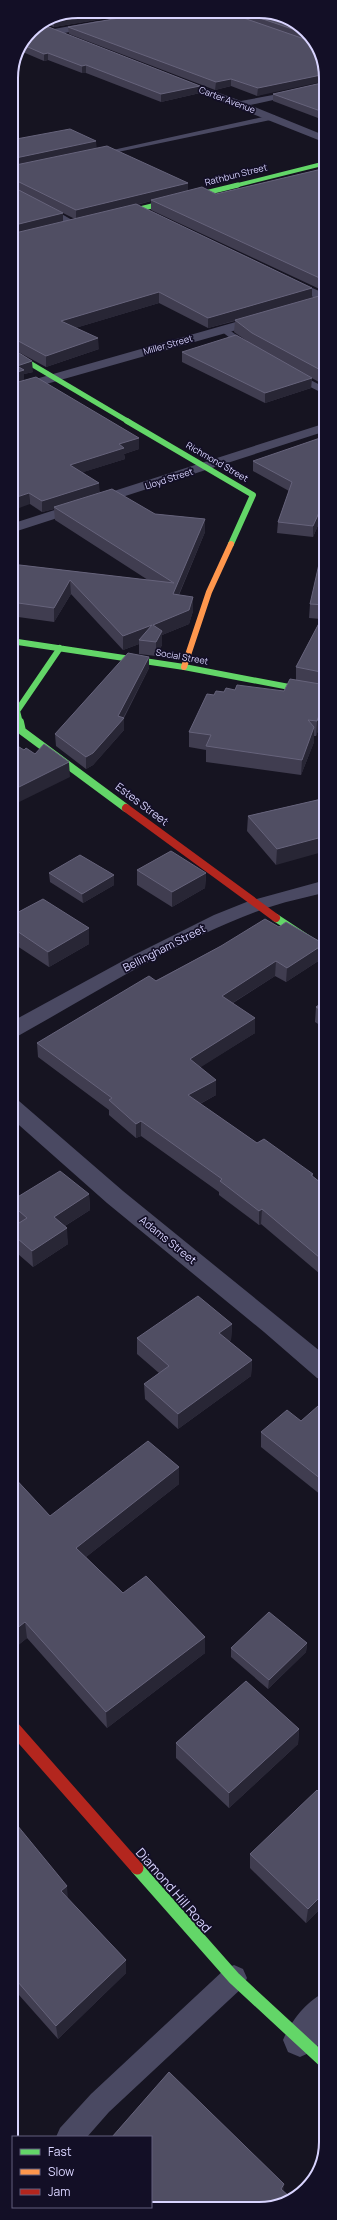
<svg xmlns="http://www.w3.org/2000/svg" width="337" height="2220" font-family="Manrope,sans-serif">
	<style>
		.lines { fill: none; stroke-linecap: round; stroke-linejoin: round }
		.lane { fill: #4a4962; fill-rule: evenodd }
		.street { fill: #4a4962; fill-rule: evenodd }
		.fast-far4 { stroke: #63d668; stroke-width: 4 }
		.fast-far3 { stroke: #63d668; stroke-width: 5 }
		.fast-far2 { stroke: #63d668; stroke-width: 6 }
		.fast-far1 { stroke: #63d668; stroke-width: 8 }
		.fast { stroke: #63d668; stroke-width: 13 }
		.slow { stroke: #ff974d; stroke-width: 6 }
		.jam-far1 { stroke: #b3261e; stroke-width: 8 }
		.jam { stroke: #b3261e; stroke-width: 13 }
		.wall { fill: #403d50; fill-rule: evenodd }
		.shaded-wall { fill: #282635 }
		.building { fill: #504e63; stroke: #66637b }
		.labels { text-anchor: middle; stroke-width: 3.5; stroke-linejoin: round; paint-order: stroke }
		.far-street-label { font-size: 9px; fill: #d9d4ff; stroke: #130f26 }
		.street-label { font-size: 11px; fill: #d9d4ff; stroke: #130f26 }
		.near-street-label { font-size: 13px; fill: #d9d4ff; stroke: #130f26 }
		.rim { fill: none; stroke: #d9d4ff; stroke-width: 2 }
	</style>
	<rect width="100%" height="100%" fill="#161421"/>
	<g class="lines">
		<!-- lane -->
		<path class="lane" d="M272 115H275V119L94 157 90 155Z
			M40 205H46L79 224 72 226 40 209Z
			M224 326 254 348V352H248L221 331V327Z
			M291 370 326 388V395L287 375V371Z
			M234 1965 243 1969 247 1978 243 1987 109 2112 87 2137H56L60 2128 91 2094 225 1969Z"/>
		<!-- street -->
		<path class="street" d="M98 21 102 24 101 26 54 35 50 32 54 29Z
			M173 76 241 101 305 89V93L250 105 326 136V143L170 81 168 79Z
			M285 276 326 294V303L281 282 279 280Z
			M264 314 268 315 270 318 268 321 11 394V386Z
			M326 423V431L11 533V524Z
			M326 880V892C305 898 282 902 261 910 176 941 97 992 18 1036L11 1038V1022L130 957 214 915 249 901Z
			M11 1099 19 1101 123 1191 326 1356V1381L317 1378 264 1332 107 1203 11 1118Z
			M326 1992C326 2023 333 2043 300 2057L288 2052 283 2040C291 2021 307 2000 326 1992Z"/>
		<!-- fast-far4 -->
		<path class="fast-far4" d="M234 186 326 163"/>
		<!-- fast-far3 -->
		<path class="fast-far3" d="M115 215 238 185
			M11 352 129 422"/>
		<!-- fast-far2 -->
		<path class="fast-far2" d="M127 421 253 495 231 544
			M11 641 184 667 326 694
			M20 723 17 711 60 648"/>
		<!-- fast-far1 -->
		<path class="fast-far1" d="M20 722 22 731 126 808
			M276 918 326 951"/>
		<!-- fast -->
		<path class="fast" d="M137 1868 234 1978 326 2063"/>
		<!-- slow -->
		<path class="slow" d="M184 667 209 592 231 544"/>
		<!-- jam-far1 -->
		<path class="jam-far1" d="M126 808 276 918"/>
		<!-- jam -->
		<path class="jam" d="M11 1725 137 1868"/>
	</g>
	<!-- wall -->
	<path class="wall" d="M276 13 309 34 326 74 257 96 231 86 215 90 69 34 68 27 136 15Z
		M126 15 54 27 42 23 53 16Z
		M31 31 200 86V93L161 102 86 73H82L48 60 44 61 18 50Z
		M326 82V121L273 101V94Z
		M11 140 97 148 188 183V191L216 194 326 168V292L151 210V201L137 205 312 298 326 294V386L287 364 312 378 311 388 265 403 182 362V352L247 341 234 332 235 321 208 328 159 303 75 328 99 349 46 367 11 348ZM47 205 75 219 63 222Z
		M11 348 33 372 24 374V380L139 438V449L124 454 125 459 83 472 100 492 155 514 205 519V532L179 595 193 611 189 624 162 635V645L156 656 139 654V644L123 650 71 594 54 622 11 616V564L148 580 55 520 54 509 42 512 30 504Z
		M326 436 325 516H322L313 537 277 533 278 522 289 491 253 471V461Z
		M326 565V709L316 736H314V742L301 775 206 762V750L189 747V732L214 695 224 692 235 690 284 691 296 680V667L321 619 309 618 310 604Z
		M149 657V668L124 718V730L93 765 86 769 56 746 55 734Z
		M326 798 276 865 247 831 248 816Z
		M137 870 206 873 205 888 172 907 137 885Z
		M49 873 114 875V885L83 903 50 882Z
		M11 916 89 944 49 967 11 942Z
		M221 946 323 958 286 982 275 976 233 1003 255 1033 200 1067 216 1095 200 1104 257 1143 313 1174V1177L326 1187V1279L261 1224 259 1225 219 1195V1192L141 1136 136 1138 109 1115V1110L38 1057 37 1043Z
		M326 1000V1029L315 1022 316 1007Z
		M89 1194 90 1210 65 1226 68 1244 33 1267 11 1248V1228L17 1224 11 1219V1201Z
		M232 1324 231 1340 229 1341 252 1360 251 1376 178 1429 145 1399 144 1384 159 1373 137 1354V1338Z
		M326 1412V1499L261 1447V1432L301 1421Z
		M179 1467V1484L86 1557 123 1593 205 1637V1653L107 1728 27 1638 12 1650 11 1649V1474L50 1516Z
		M322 1640 326 1644V1660L320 1655Z
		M307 1643 306 1652 268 1689 231 1657V1648Z
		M299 1729 298 1744 229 1808 176 1758V1743Z
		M326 1799V1903L306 1923 250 1868V1854Z
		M11 1830 68 1899 126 1960V1973L58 2039 11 1986Z"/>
	<!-- shaded-wall -->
	<path class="shaded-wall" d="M126 15 54 27V20L82 16Z
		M48 53V60L44 61V54Z
		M86 65V73H82V66Z
		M326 74V81L257 96 258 88Z
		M231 79V86L215 90 216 82Z
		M200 86V93L161 102V94Z
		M96 141 97 150 11 168V159Z
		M188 183V192L151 200V201L76 219V210Z
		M63 213V223L11 235V226Z
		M312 288V299L208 328V318Z
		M159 292V303L62 332 61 321Z
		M98 338 99 349 46 367V356Z
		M32 361 33 372 24 374V381L11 385V374L17 366Z
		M312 378 311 388 265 403V393Z
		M139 438V449L124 454 125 459 71 476 70 465 119 444Z
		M99 483 100 494 54 507V509L42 512V501Z
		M29 493 30 504 11 511V499Z
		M322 506V516L313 537V526Z
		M205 519V532L173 608V594Z
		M70 580 71 594 54 622V608Z
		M193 597V611L189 624 162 635V645L156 656V642L153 625Z
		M152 625 139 640V644L123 650V636Z
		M149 657V668L123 718H124V730L93 765 86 769V757L118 716Z
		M326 697V709L316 736 317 721Z
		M314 727V742L301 775 302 760Z
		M69 762 70 777 11 806V791Z
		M326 836V851L276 865 277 849Z
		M206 873 205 888 172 907V892Z
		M114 875V885L83 903 82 894Z
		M89 928V944L49 967 48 952Z
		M324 944 323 958 286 982 287 968Z
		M276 961 275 976 221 1010 222 996Z
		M255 1018V1033L190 1074V1059Z
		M216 1080V1095L188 1110V1095Z
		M141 1121V1136L136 1138V1124Z
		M89 1194 90 1210 55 1232 54 1217Z
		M262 1209 261 1224 259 1225V1211Z
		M67 1228 68 1244 33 1267 32 1251Z
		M232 1324 231 1340 219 1348V1333Z
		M252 1360 251 1376 178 1429V1414Z
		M179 1467V1484L77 1564 76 1548Z
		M25 1622 27 1638 12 1650 11 1633Z
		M205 1637V1653L107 1728 106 1712Z
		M307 1643 306 1652 268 1689 269 1680Z
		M299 1729 298 1744 229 1808V1793Z
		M67 1886 68 1900 61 1891Z
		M326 1891V1903L306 1923 308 1909Z
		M126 1960V1973L58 2039 56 2026Z
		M284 2184 283 2198 281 2189Z"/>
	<!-- building -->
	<path class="building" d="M276 13 309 34 310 35 248 14Z
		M232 14 313 42 326 74 258 88 231 79 216 82 68 27 136 15Z
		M53 16H82L54 20 49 19Z
		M41 24 200 86 161 94 86 65 82 66 48 53 44 54 21 44 31 31Z
		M326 82V113L273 94Z
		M70 129 96 141 11 159V140Z
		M107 146 188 183 76 210 11 178V166Z
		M326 168V281L151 200 202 187 216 194Z
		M11 186 63 213 11 226Z
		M136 204 312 288 208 318 159 292 61 321 98 338 46 356 11 337V234Z
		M326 294V373L252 333 235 320Z
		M236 335 312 378 265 393 182 352Z
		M11 348 32 361 17 366 24 370 11 374Z
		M36 377 139 438 119 444 124 448 70 465 99 483 42 501 29 493 11 499V384Z
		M326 436V506H322L313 526 278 522 292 482 253 461Z
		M112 489 155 514 205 519 173 594 193 597 189 610 153 625 162 631 156 642 139 640 152 625 123 636 70 580 54 608 11 602V564L174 583 54 507Z
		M319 564 326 565V605L310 604Z
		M326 610V673L296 667Z
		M128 653 149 657 118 716 124 718 93 753 86 757 55 734Z
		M290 679 326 685V697L317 721 308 720 314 727 302 760 206 746 211 735 189 732 207 694 214 695 216 691 224 692 226 688 235 690 237 685 284 691Z
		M11 742 24 750 26 748 35 754 44 744 69 762 11 791Z
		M326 798V836L277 849 248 816Z
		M171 851 206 873 172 892 137 870Z
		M80 855 114 875 82 894 49 873Z
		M43 899 89 928 48 952 11 927V916Z
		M265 919 279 927 286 922 324 944 287 968 276 961 222 996 255 1018 190 1059 216 1080 188 1095 257 1143 264 1139 313 1174 311 1175 326 1187V1263L262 1209 259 1211 220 1181 222 1179 141 1121 136 1124 109 1100 112 1098 37 1043 149 976 156 981 221 946Z
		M326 1000V1013L316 1007Z
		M60 1171 89 1194 54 1217 67 1228 32 1251 11 1233V1228L27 1218 11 1204V1201Z
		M198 1296 232 1324 219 1333 252 1360 178 1414 144 1384 169 1366 137 1338Z
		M318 1406 326 1412V1483L261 1432 287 1410 301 1421Z
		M148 1441 179 1467 76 1548 123 1593 146 1576 205 1637 106 1712 25 1622 11 1633V1474L50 1516Z
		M269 1612 307 1643 269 1680 231 1648Z
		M326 1636V1644L322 1640Z
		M246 1681 299 1729 229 1793 176 1743Z
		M317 1790 326 1799V1891L308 1909 250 1854Z
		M17 1825 67 1886 61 1891 126 1960 56 2026 11 1974V1830Z
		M169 2072 284 2184 281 2189 290 2197 263 2209 84 2207H151V2137H112Z"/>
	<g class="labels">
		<!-- far-street labels -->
		<g class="far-street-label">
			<text transform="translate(227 100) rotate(21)" y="3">Carter Avenue</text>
			<text transform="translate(236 175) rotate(-14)" y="3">Rathbun Street</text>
			<text transform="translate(168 345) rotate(-16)" y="3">Miller Street</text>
			<text transform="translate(217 462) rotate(30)" y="3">Richmond Street</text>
			<text transform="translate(169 479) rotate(-18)" y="3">Lloyd Street</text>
			<text transform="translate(182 657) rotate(10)" y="3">Social Street</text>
		</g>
		<!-- street labels -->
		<g class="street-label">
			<text transform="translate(142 804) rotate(37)" y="4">Estes Street</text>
			<text transform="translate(164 948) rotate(-27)" y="4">Bellingham Street</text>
			<text transform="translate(168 1240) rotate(39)" y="4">Adams Street</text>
		</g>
		<!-- near-street labels -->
		<g class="near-street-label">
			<text transform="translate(174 1890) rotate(49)" y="5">Diamond Hill Road</text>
		</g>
	</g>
	<!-- crop -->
	<path d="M0 0H337V2220H0ZM78 18H259A60 60 0 0 1 319 78V2142A60 60 0 0 1 259 2202H78A60 60 0 0 1 18 2142V78A60 60 0 0 1 78 18Z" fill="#130f26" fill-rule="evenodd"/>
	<path class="rim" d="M78 18H259A60 60 0 0 1 319 78V2142A60 60 0 0 1 259 2202H78A60 60 0 0 1 18 2142V78A60 60 0 0 1 78 18Z"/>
	<!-- legend -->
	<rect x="12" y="2136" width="140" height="72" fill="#130f26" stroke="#625e7d"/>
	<rect x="20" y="2149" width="20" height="6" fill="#63d668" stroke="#625e7d"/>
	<text x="48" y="2156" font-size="12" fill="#d9d4ff">Fast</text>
	<rect x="20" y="2169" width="20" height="6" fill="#ff974d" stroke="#625e7d"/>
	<text x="48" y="2176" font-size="12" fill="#d9d4ff">Slow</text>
	<rect x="20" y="2189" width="20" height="6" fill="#b3261e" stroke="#625e7d"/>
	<text x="48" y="2196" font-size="12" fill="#d9d4ff">Jam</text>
</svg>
